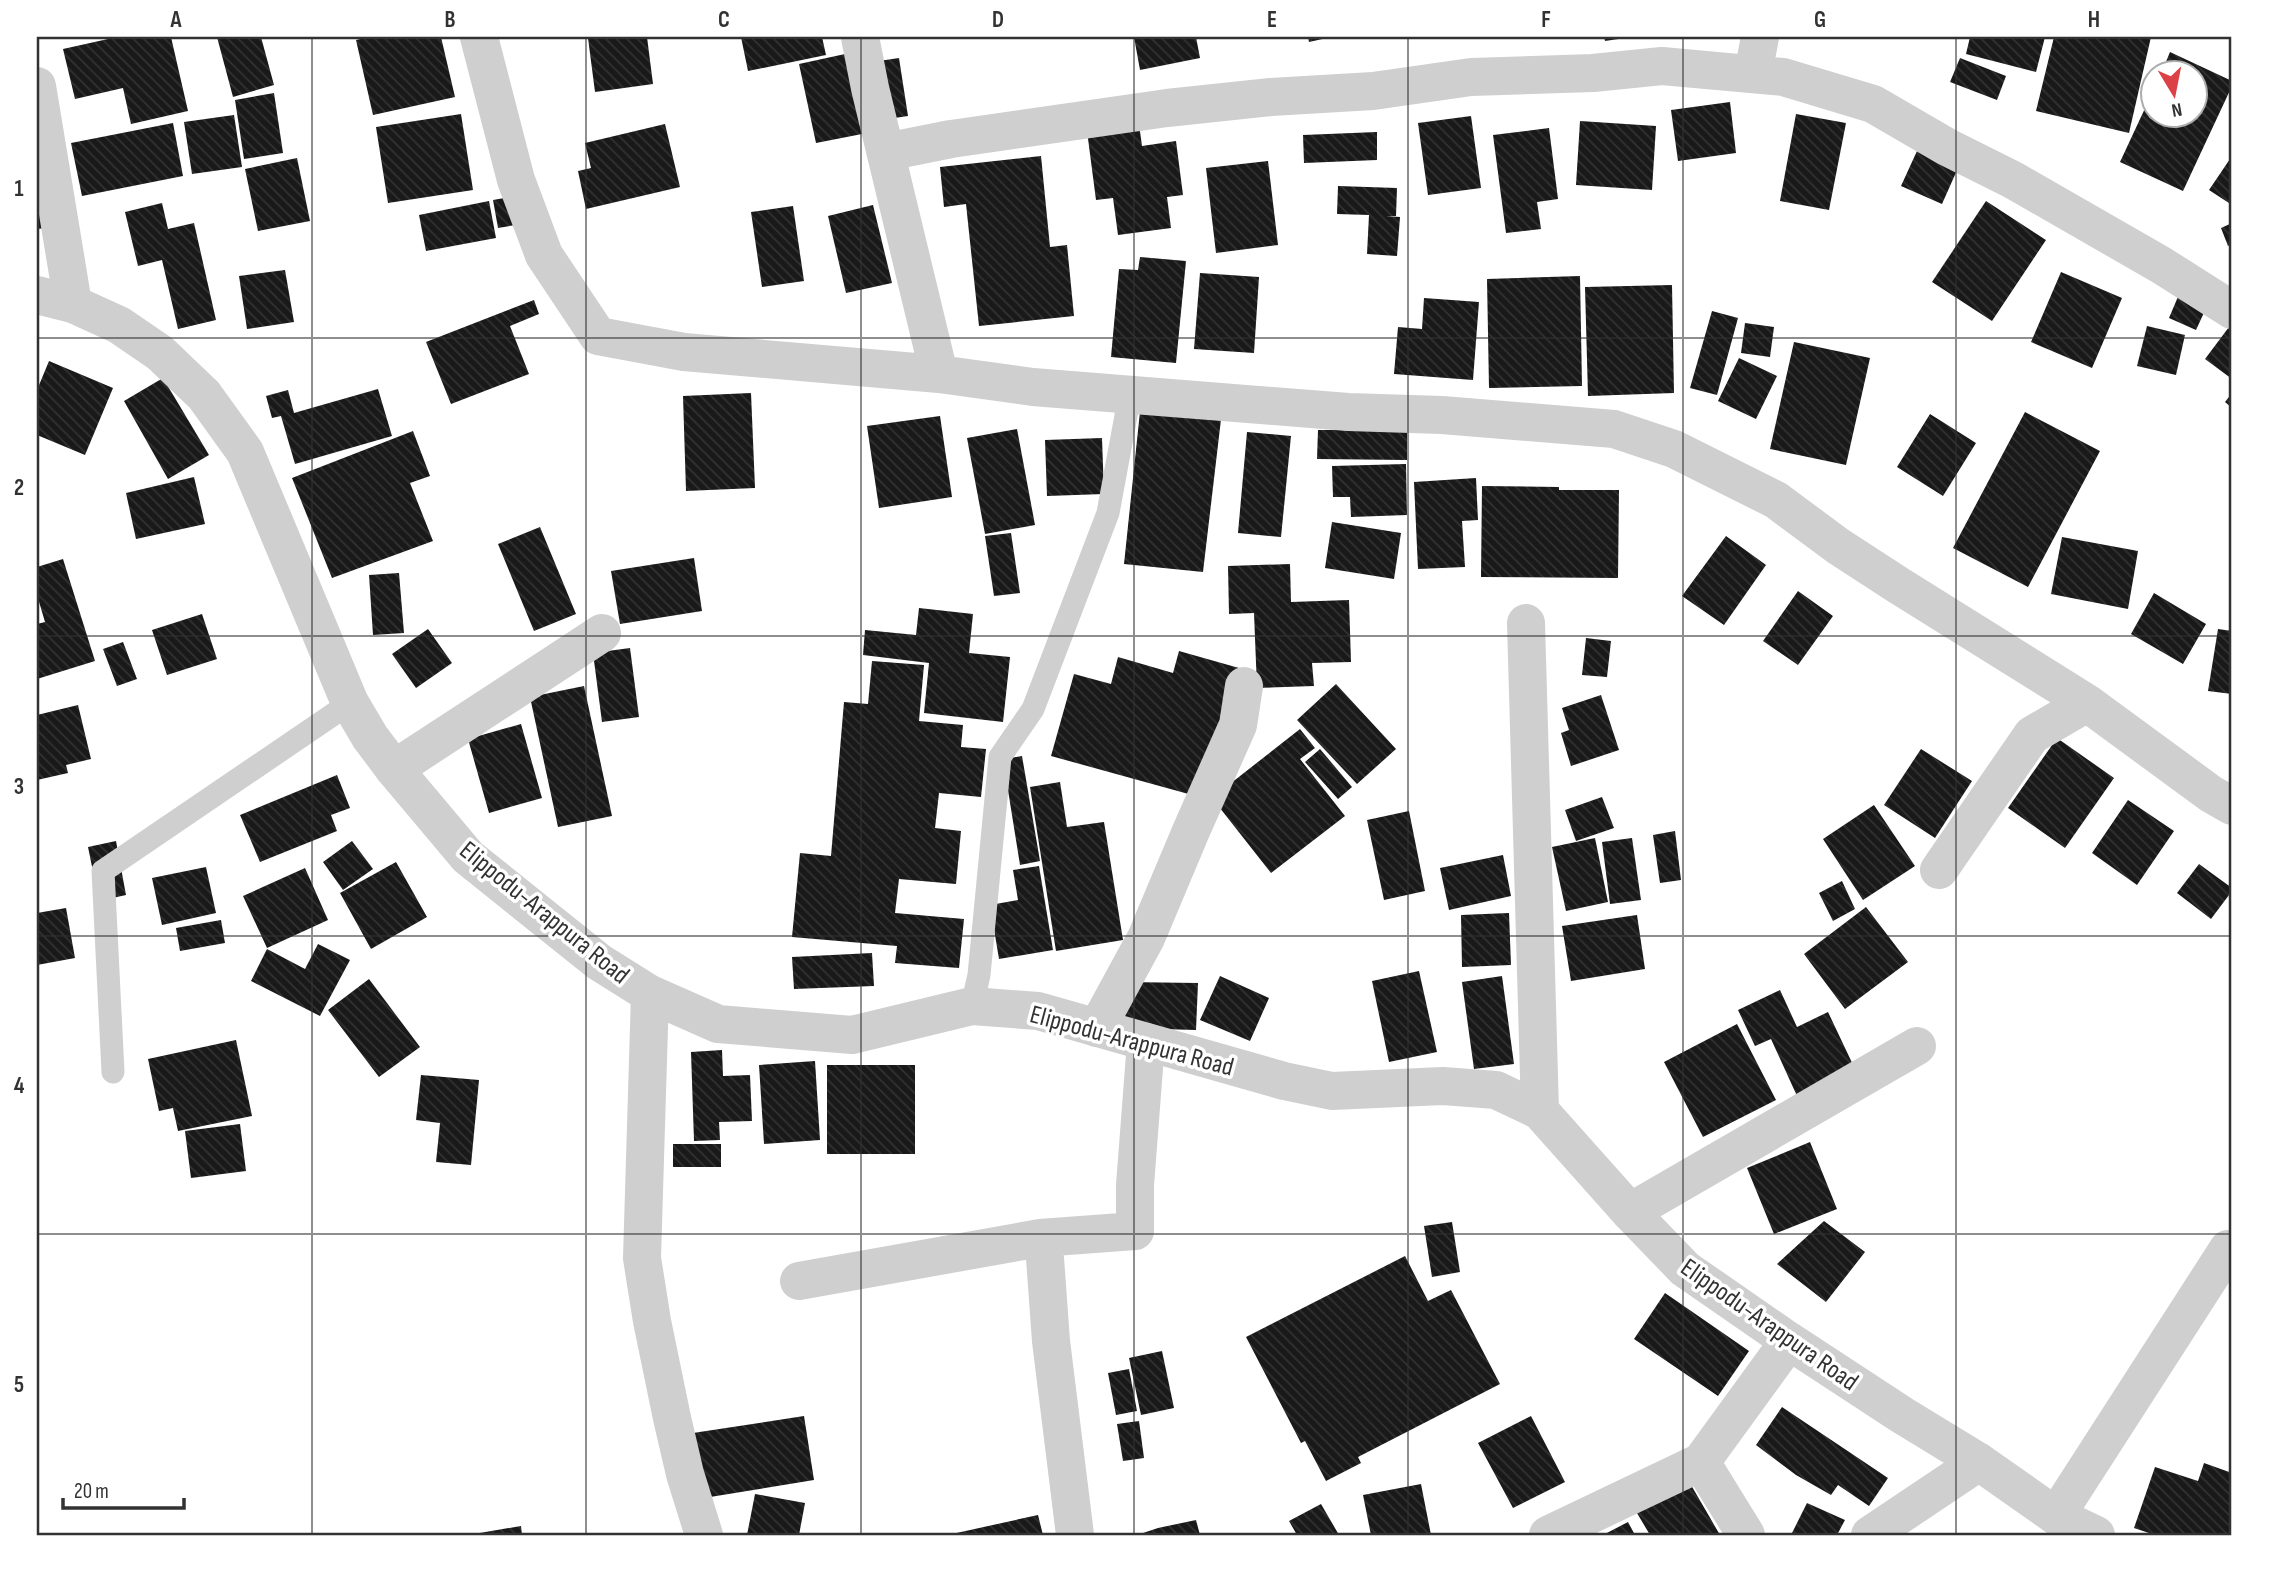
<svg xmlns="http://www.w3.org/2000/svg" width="2269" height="1572" font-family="'Sofia Sans Condensed',sans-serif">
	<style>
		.building { fill: url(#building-back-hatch) }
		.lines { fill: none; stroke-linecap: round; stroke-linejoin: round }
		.service { stroke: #cfcfcf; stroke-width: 23 }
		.minor { stroke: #cfcfcf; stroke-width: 38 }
		.tertiary { stroke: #cfcfcf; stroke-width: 38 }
		.grid { fill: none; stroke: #323232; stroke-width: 2; stroke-opacity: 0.55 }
		.labels { text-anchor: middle; stroke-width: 7; stroke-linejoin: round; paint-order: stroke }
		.street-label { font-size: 26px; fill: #323232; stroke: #fff }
		.neatline { fill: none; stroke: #323232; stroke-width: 2.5 }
		.grid-label { font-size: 23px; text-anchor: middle; font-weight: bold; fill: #323232 }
	</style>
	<defs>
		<pattern id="building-back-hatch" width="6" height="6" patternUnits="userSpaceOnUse" patternTransform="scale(1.75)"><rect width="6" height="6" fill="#191919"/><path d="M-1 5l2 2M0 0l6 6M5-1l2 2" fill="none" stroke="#323232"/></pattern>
	</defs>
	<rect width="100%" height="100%" fill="#fff"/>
	<!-- building -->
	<path class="building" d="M117 37H171L188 111 131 124 123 88 75 99 63 49Z
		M217 37H261L274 85 233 97Z
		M369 37H441L455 97 373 115 356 40Z
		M597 37H647L653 84 595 92 588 38Z
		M741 37H822L826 55 748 71Z
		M1134 37H1196L1200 58 1140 70Z
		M1308 37H1327V38L1309 42Z
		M1604 37H1625V38L1605 41Z
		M1970 37H2045L2036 72 1966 54Z
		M2054 37H2151L2129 133 2036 111Z
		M2170 52 2232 81V86L2183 191 2120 162 2154 89V116H2196V74H2161Z
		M845 54 862 134 816 143 799 64Z
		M899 58 908 116 881 120 872 62Z
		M1960 58 2006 76 1997 100 1950 82Z
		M274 93 283 153 244 159 235 100Z
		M1730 102 1736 153 1678 161 1671 110Z
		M461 114 473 190 388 203 376 127Z
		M1796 114 1846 123 1829 210 1780 201Z
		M234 115 242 167 192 174 184 122Z
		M1471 116 1481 188 1428 195 1418 123Z
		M1580 121 1656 126 1652 190 1576 185Z
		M173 123 183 176 82 196 71 143Z
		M665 124 680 187 586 209 578 171 591 168 585 143Z
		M1139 124 1142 146 1176 141 1183 195 1167 197 1171 228 1118 235 1113 198 1096 200 1087 131Z
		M1549 128 1558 199 1537 202 1541 229 1506 233 1493 135Z
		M1377 132V160L1304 163 1303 135Z
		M1917 151 1958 168 1942 204 1901 186Z
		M1041 156 1050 247 1067 245 1074 316 979 326 966 204 944 207 940 167Z
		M2232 156V205L2209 190Z
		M297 158 310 221 258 231 245 169Z
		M1268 161 1278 245 1216 253 1206 168Z
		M37 169 47 228 37 229Z
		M1338 186 1397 188 1396 216H1386L1400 217 1397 256 1367 254 1369 215 1337 214Z
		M516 196 521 224 498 228 493 200Z
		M489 201 496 238 426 251 419 215Z
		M1986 201 2046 240 1992 321 1932 282Z
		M162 203 168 229 194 223 216 320 178 329 162 260 138 266 125 212Z
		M873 205 892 283 846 293 828 216Z
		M793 206 804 281 762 287 751 212Z
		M2232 223V244L2228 246 2221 228Z
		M1140 257 1186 261 1176 363 1111 357 1119 269 1138 270Z
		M285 270 294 322 247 329 239 276Z
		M2061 272 2122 298 2092 368 2031 342Z
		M1200 273 1259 277 1254 353 1194 349Z
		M1580 276 1582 386 1489 388 1487 279Z
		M1672 285 1674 393 1588 396 1585 287Z
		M2180 292 2208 304 2196 330 2169 318Z
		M1424 298 1479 302 1473 380 1394 374 1398 327 1422 329Z
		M534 300 539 314 510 326 529 374 451 404 426 342Z
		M1712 311 1738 318 1717 395 1690 388Z
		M1745 323 1774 327 1770 357 1741 353Z
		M2147 326 2185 335 2176 375 2137 366Z
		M2229 327 2232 329V379L2205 359Z
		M1794 342 1870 358 1846 465 1770 449Z
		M1739 358 1777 376 1756 419 1718 401Z
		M49 361 113 388 85 455 37 435V390Z
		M163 378 209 455 168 479 124 401Z
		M378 389 392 436 295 464 281 416 272 418 266 396 288 390 294 413Z
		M751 393 755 488 686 491 683 396Z
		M2232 393V408L2225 402Z
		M1141 402 1222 411 1203 572 1124 564Z
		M2025 412 2100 451 2028 587 1953 548Z
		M1930 414 1976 443 1943 496 1897 467Z
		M940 416 952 497 879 508 867 426Z
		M1017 429 1035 525 985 534 967 438Z
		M1318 430H1407V460L1317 459Z
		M413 431 430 476 410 483 433 541 332 578 292 478Z
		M1247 432 1291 436 1281 537 1238 533Z
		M1102 438 1104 494 1047 496 1045 440Z
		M1406 464 1407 515 1351 517 1350 497H1333L1332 466Z
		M194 477 205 524 136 539 126 493Z
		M1476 478 1478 520 1462 521 1465 567 1418 569 1414 482Z
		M1482 486 1559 487V490H1619L1618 578 1481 577Z
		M1332 522 1401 533 1394 579 1325 568Z
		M540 527 576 614 534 631 498 544Z
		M1011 533 1020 593 994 596 985 536Z
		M1726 536 1766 565 1724 625 1682 596Z
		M2062 537 2138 551 2128 609 2051 594Z
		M694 558 702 611 620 624 611 571Z
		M63 559 95 661 37 679V624L45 622 37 595V567Z
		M1290 564 1291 602 1349 600 1351 662 1312 663 1314 686 1257 688 1254 613 1229 614 1228 566Z
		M399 573 404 633 373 635 369 575Z
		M1798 591 1833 616 1798 665 1763 641Z
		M2154 593 2206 624 2183 664 2131 634Z
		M919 608 973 614 969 653 1010 657 1003 722 924 713 929 663 863 655 865 630 916 635Z
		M202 614 217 659 167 675 152 630Z
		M428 629 452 663 416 688 392 654Z
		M2218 629 2232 631V694L2208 691Z
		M1586 638 1611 641 1607 677 1582 675Z
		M123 642 137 679 117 686 103 649Z
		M630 648 639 717 602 722 593 653Z
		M1179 651 1239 668 1203 798 1051 756 1074 674 1111 684 1118 657 1173 673Z
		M872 661 924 665 919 721 963 725 961 747 986 749 981 797 939 793 935 828 961 831 956 884 899 879 895 913 964 919 959 968 895 963 897 946 792 937 800 853 831 856 844 702 868 704Z
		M1336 684 1396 749 1357 784 1297 720Z
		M584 686 612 816 558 827 530 697Z
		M1601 695 1619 750 1571 766 1561 733 1569 730 1562 708Z
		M78 705 91 759 66 765 68 773 37 780V715Z
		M521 724 542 798 489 813 468 739Z
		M1300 729 1315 748 1300 759 1345 816 1271 873 1212 798Z
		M2057 738 2114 778 2065 848 2008 808Z
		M1320 749 1352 787 1338 799 1305 762Z
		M1921 749 1972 781 1935 838 1884 805Z
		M1022 756 1040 861 1020 865 1003 759Z
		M337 775 350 808 331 815 337 831 260 862 240 815Z
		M1060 782 1067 827 1104 822 1123 940 1056 951 1030 787Z
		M1602 797 1614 828 1576 841 1565 810Z
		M2128 800 2174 831 2137 885 2092 853Z
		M1874 805 1915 866 1863 900 1823 839Z
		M1409 811 1425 891 1384 900 1367 820Z
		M1675 831 1681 880 1660 883 1653 835Z
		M1595 838 1608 902 1566 911 1552 847Z
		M1632 838 1641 900 1610 904 1602 842Z
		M116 841 126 895 99 901 88 847Z
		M352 841 373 869 343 890 323 862Z
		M1503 855 1511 896 1449 910 1440 868Z
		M396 862 427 917 371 949 340 893Z
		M2199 864 2232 888V891L2211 919 2177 893Z
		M1039 866 1053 950 999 959 990 905 1018 900 1013 870Z
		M206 867 216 913 162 925 152 878Z
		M305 868 328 920 267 948 243 896Z
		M1842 881 1855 909 1833 921 1819 893Z
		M1866 907 1908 962 1845 1009 1804 954Z
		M66 908 75 958 37 965V913Z
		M1509 913 1511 965 1462 967 1461 915Z
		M1637 915 1645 969 1571 981 1562 926Z
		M221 920 225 943 180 951 176 928Z
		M318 944 350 960 320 1016 251 981 267 949 305 969Z
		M872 953 874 986 794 989 792 957Z
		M1419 971 1437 1052 1389 1062 1372 981Z
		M1220 976 1269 998 1250 1041 1200 1020Z
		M1502 976 1514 1064 1474 1069 1462 982Z
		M369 979 420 1047 379 1077 328 1010Z
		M1125 982 1198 983 1196 1030 1124 1028Z
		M1780 990 1797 1027 1828 1012 1855 1069 1797 1096 1771 1039 1755 1046 1738 1010Z
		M1737 1024 1776 1100 1703 1137 1664 1062Z
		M236 1040 252 1116 178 1131 173 1108 159 1111 148 1059Z
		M722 1050 723 1076 750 1075 752 1121 719 1122 720 1140 694 1141 691 1052Z
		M815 1061 820 1140 764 1144 759 1065Z
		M827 1065H915V1154H827Z
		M421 1075 479 1080 471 1165 436 1162 440 1123 416 1120Z
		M240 1124 246 1171 191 1178 185 1131Z
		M1810 1142 1837 1209 1774 1234 1747 1168Z
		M673 1144H721V1167H673Z
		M1824 1221 1865 1252 1826 1302 1777 1264Z
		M1452 1222 1460 1272 1432 1277 1424 1226Z
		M1405 1256 1428 1301 1451 1290 1500 1384 1358 1457 1361 1463 1326 1481 1305 1441 1301 1443 1246 1337Z
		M1665 1293 1749 1351 1718 1396 1634 1339Z
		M1162 1351 1174 1408 1141 1415 1129 1358Z
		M1129 1369 1137 1411 1116 1415 1108 1373Z
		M1782 1407 1888 1478 1869 1506 1838 1485 1831 1495 1796 1475 1756 1445Z
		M804 1416 814 1480 704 1498 693 1433Z
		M1531 1416 1565 1482 1513 1508 1478 1443Z
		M1139 1421 1144 1458 1123 1461 1117 1424Z
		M2204 1463 2232 1473V1535H2155L2134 1528 2155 1467 2198 1481Z
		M1687 1478 1720 1535H1650L1634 1508Z
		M1421 1484 1431 1535H1371L1363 1495Z
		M755 1494 805 1503 799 1535H747Z
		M1807 1503 1845 1520 1837 1535H1791Z
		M1321 1504 1339 1535H1297L1289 1521Z
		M1038 1515 1043 1535H952V1534Z
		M1196 1520 1200 1535H1137L1158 1528Z
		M1628 1522 1635 1535H1603Z
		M521 1526 522 1535H474V1534Z"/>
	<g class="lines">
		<!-- service -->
		<path class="service" d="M972 1006 979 975 1000 757 1033 709 1108 513 1130 394
			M113 1072 103 871 350 703"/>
		<!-- minor -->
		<path class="minor" d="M479 37 516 180 544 255 598 336 684 352 939 374 1033 387 1348 412 1442 415 1614 429 1674 449 1776 500 1838 546 1898 585 2087 703 2211 794 2232 806
			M860 37 870 88 939 374
			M1753 74 1760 37
			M37 86 73 304
			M886 152 951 139 1167 108 1271 97 1373 91 1471 77 1593 73 1662 66 1783 77 1873 104 1947 147 2013 180 2161 265 2232 310
			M1526 623 1540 1111
			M394 769 602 633
			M1939 870 2032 735 2087 703
			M650 994 642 1258 652 1321 672 1418 685 1474 704 1535
			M1097 1028 1146 938 1191 831 1238 725 1244 686
			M1630 1212 1917 1046
			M799 1281 1040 1238
			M1701 1462 1746 1535
			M2056 1516 2228 1249 2232 1250
			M1075 1535 1051 1341 1045 1258 1040 1238 1135 1231V1185L1146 1042
			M1548 1535 1701 1462 1789 1341
			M1870 1535 1979 1462"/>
		<!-- tertiary -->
		<path class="tertiary" d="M37 295 73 304 119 325 160 353 204 395 245 452 350 703 370 737 394 769 468 857 599 962 650 994 718 1024 852 1035 972 1006 1038 1011 1284 1081 1332 1091 1443 1086 1496 1090 1540 1111 1630 1212 1685 1269 1789 1341 1902 1415 1979 1462 2056 1516 2096 1535"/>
	</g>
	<!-- grid -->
	<path class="grid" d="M312 37V1535M586 37V1535M861 37V1535M1134 37V1535M1408 37V1535M1683 37V1535M1956 37V1535M37 338H2232M37 636H2232M37 936H2232M37 1234H2232"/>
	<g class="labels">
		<!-- street labels -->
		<g class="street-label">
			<text transform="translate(545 912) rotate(39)" y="9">Elippodu-Arappura Road</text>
			<text transform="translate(1132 1040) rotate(15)" y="9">Elippodu-Arappura Road</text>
			<text transform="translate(1770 1324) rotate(35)" y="9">Elippodu-Arappura Road</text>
		</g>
	</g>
	<!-- border -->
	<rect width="2269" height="1572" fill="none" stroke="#ffffff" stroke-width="77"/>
	<!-- north arrow -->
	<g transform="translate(2174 94) rotate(170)"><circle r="33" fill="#ffffff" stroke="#adadad" stroke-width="2"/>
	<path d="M0-5L12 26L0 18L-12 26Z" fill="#dc4148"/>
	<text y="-10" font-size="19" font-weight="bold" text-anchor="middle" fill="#323232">N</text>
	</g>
	<!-- scale -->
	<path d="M63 1498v10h121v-10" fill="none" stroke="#323232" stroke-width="3.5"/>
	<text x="74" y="1498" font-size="21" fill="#323232" stroke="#ffffff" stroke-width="5" paint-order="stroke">20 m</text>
	<rect x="38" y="38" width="2192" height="1496" class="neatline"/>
	<g class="grid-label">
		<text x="176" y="27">A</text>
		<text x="450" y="27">B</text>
		<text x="724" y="27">C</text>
		<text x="998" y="27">D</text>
		<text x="1272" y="27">E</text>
		<text x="1546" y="27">F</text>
		<text x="1820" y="27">G</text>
		<text x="2094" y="27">H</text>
		<text x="19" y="196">1</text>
		<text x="19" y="495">2</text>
		<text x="19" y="794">3</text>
		<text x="19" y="1093">4</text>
		<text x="19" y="1392">5</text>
	</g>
</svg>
